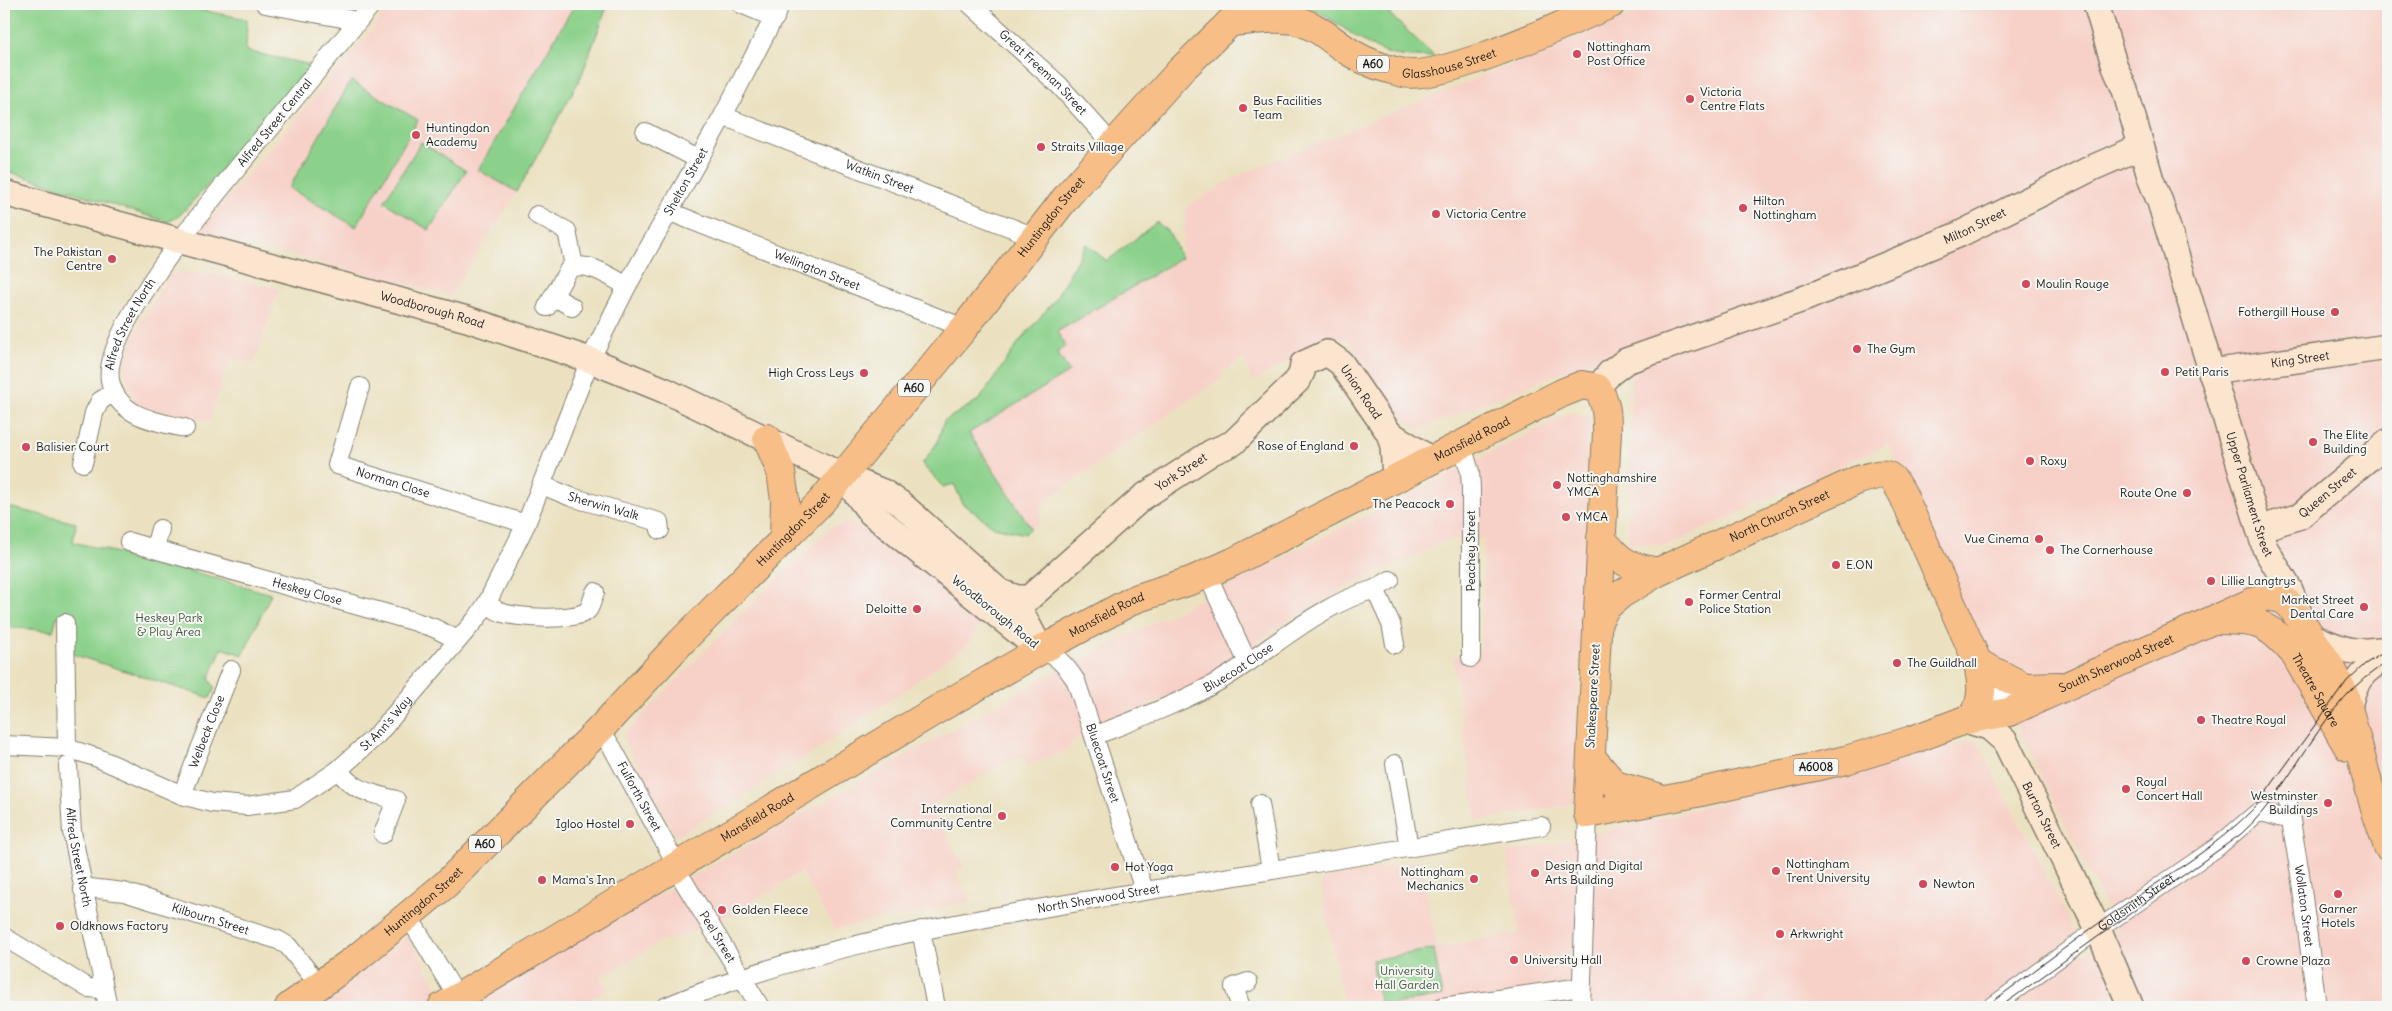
<svg xmlns="http://www.w3.org/2000/svg" width="2392" height="1011" font-family="Delius,sans-serif">
	<style>
		.built { fill: #f7d1c8 }
		.green { fill: #8cd18b; stroke: #547654 }
		.lines { fill: none; stroke-linecap: round; stroke-linejoin: round }
		.street-casing { stroke: #847e6e; stroke-width: 20 }
		.secondary-casing { stroke: #847e6e; stroke-width: 28 }
		.primary-casing { stroke: #847e6e; stroke-width: 30 }
		.highway-casing { stroke: #847e6e; stroke-width: 30 }
		.street { stroke: #fff; stroke-width: 18 }
		.secondary { stroke: #fce5cf; stroke-width: 25 }
		.primary { stroke: #f7be87; stroke-width: 28 }
		.highway { stroke: #f7be87; stroke-width: 28 }
		.tram { stroke: #1c1c1c; stroke-width: 1 }
		.poi-dot { fill: #d1495b; stroke: #f6f6f2; stroke-width: 2 }
		.labels { text-anchor: middle; stroke-width: 4; stroke-linejoin: round; paint-order: stroke }
		.shield { fill: #f6f6f2; stroke: #5d5d5c; stroke-width: 1 }
		.shield-label { font-size: 11px; font-weight: bold; fill: #1c1c1c }
		.poi-label { font-size: 12px; fill: #1c1c1c; stroke: #f6f6f2; text-anchor: start }
		.street-label { font-size: 12px; fill: #1c1c1c; stroke: #f6f6f2 }
		.park-label { font-size: 12px; fill: #435b43; stroke: #f6f6f2 }
	</style>
	<rect width="100%" height="100%" fill="#f6f6f2"/>
	<filter id="ink" filterUnits="userSpaceOnUse"><feTurbulence type="fractalNoise" baseFrequency=".02" numOctaves="2"/><feDisplacementMap in="SourceGraphic" scale="10" xChannelSelector="R" yChannelSelector="G"/><feConvolveMatrix kernelMatrix="1 2 1 2 8 2 1 2 1" color-interpolation-filters="sRGB"/></filter>
	<filter id="wash" filterUnits="userSpaceOnUse"><feTurbulence type="fractalNoise" baseFrequency=".0096" numOctaves="4" result="noise"/><feDisplacementMap in="SourceGraphic" scale="20" xChannelSelector="R" yChannelSelector="G"/><feGaussianBlur stdDeviation="1.12" result="paint"/><feColorMatrix in="noise" values="0 0 0 0 0 0 0 0 0 0 0 0 0 0 0 0 0 1.4 0 .05"/><feComposite in="paint" operator="in"/></filter>
	<g filter="url(#wash)">
		<rect width="100%" height="100%" fill="#ebe1c0"/>
		<!-- built -->
		<path class="built" d="M390 4H608L581 77 517 192 450 295 205 233 204 226 372 30Z
			M1660 4H2388V1007H2017L2020 1002 2011 1007H1344L1320 880 1421 861 1437 947 1520 933 1506 852 1556 843 1976 740 2063 908 2085 955 2118 931 2005 701 1888 444 1669 545 1628 544 1631 366 1624 350 1554 375 1420 429 1401 418 1346 337 1306 351 1253 382 1244 358 1221 373 1223 377 1043 502 1039 526 1031 528 969 433 1069 372 1056 352V332L1181 258 1186 207 1237 176Z
			M184 272 207 273 279 289 254 364 230 358 209 422 136 404 132 397 124 367 133 337 169 275Z
			M1572 412 1590 419 1574 804 1476 821 1453 657 1481 650 1484 539H1450L1338 591 1270 632 1227 667 1209 678 1076 738 1064 752 1027 766 1022 756 991 770 930 806 964 867 955 871 971 901 835 929 801 872 710 927 660 942 600 978 608 989 577 1007H461L1042 679Z
			M849 523 886 537 931 572 983 620 968 644 902 692 824 745 676 837 622 736 753 602 832 527Z
			M408 937 448 1007H312Z"/>
		<!-- green -->
		<path class="green" d="M4 4H170L247 19 246 51 311 65 285 102 178 217 167 222 4 170Z
			M575 4H608L581 77 517 192 478 170Z
			M1303 4H1379L1435 57C1419 57 1400 58 1384 52 1355 40 1332 16 1303 4Z
			M351 81 418 120 356 227 289 188Z
			M421 142 466 171 429 230 384 202Z
			M1157 222 1170 234 1181 258 1057 332 1066 346 1057 352 1069 372 969 433 1031 528 1025 534 994 527 963 504 954 484 943 487 922 464 937 443 944 421 980 399 1019 342 1054 301 1086 244 1107 261Z
			M4 506 76 523 73 542 188 570 271 594 243 655 222 648 209 679 215 688 210 698 72 654 70 619 57 617 53 631 4 627Z
			M1434 949 1442 996 1380 1006 1372 960Z"/>
	</g>
	<g filter="url(#ink)">
		<g class="lines">
			<defs>
				<g id="street">
					<path d="M265 4 358 21"/>
					<path d="M741 4 775 18"/>
					<path id="s1" d="M970 4 1059 85 1113 145"/>
					<path id="s2" d="M723 116 1035 237"/>
					<path d="M645 132 698 159"/>
					<path id="s3" d="M670 212 964 328"/>
					<path d="M537 215 567 231 574 266"/>
					<path d="M553 296 572 307"/>
					<path d="M547 307 569 269C586 259 612 278 627 286"/>
					<path id="s4" d="M360 387 337 465 526 524"/>
					<path id="s5" d="M185 428C156 422 116 416 110 380 101 325 232 175 269 130 303 88 338 46 372 4"/>
					<path d="M1462 445 1470 472 1471 488V658"/>
					<path d="M83 463 94 413 100 401 114 392"/>
					<path id="s6" d="M542 485 571 497 659 522 660 530"/>
					<path id="s7" d="M129 542 413 621 434 628 458 640"/>
					<path d="M155 548 160 529"/>
					<path d="M1207 574 1247 661"/>
					<path d="M1375 589 1390 580"/>
					<path d="M487 603C491 606 495 610 500 612 514 618 577 622 588 610 591 606 593 597 595 592"/>
					<path d="M65 623 67 748"/>
					<path id="s8" d="M1041 650C1058 656 1067 667 1076 681L1144 890"/>
					<path d="M1974 711 1988 701 2023 686"/>
					<path id="s9" d="M600 729 613 749 677 865 681 877 760 1007"/>
					<path id="s10" d="M1094 736C1137 719 1181 703 1221 680 1273 649 1316 606 1375 589L1391 624 1395 644"/>
					<path id="s11" d="M4 745 67 748 98 758 182 795 212 803 247 806 295 799 338 770 377 735 477 618 487 603 526 524 590 360 627 286 723 116 781 4"/>
					<path d="M1395 764 1409 848"/>
					<path id="s12" d="M68 766 72 832 108 1007"/>
					<path d="M338 770C356 793 369 792 396 800L383 834"/>
					<path id="s13" d="M182 795 231 670"/>
					<path id="s14" d="M2288 803 2300 874 2317 1007"/>
					<path d="M1260 804 1271 870"/>
					<path id="s15" d="M83 890 90 888 124 892 278 940 288 946 319 985"/>
					<path d="M407 914 458 998"/>
					<path d="M921 930 936 1007"/>
					<path d="M4 937 88 988 102 989"/>
					<path id="s16" d="M665 1007C803 948 949 924 1096 899 1244 874 1393 851 1541 826"/>
					<path d="M1241 1007 1234 987 1248 982"/>
					<path d="M1442 1007 1581 987"/>
					<path d="M1581 1007 1588 814"/>
					<path id="s17" d="M1992 1007 2098 929 2216 848 2257 813C2269 811 2278 820 2290 818"/>
				</g>
				<g id="secondary">
					<path id="s18" d="M2096 4 2115 67 2125 90 2151 180 2160 202 2265 548 2290 590 2301 618"/>
					<path id="s19" d="M4 193 467 319 590 360 664 390 843 476 883 492 901 504 1020 610 1041 650"/>
					<path id="s20" d="M2211 372 2388 347"/>
					<path id="s21" d="M1597 388 1610 373 1626 361 1806 298 1886 265 1960 234 2092 168 2140 147"/>
					<path d="M1389 433 1432 460"/>
					<path d="M843 476 870 512 1033 644"/>
					<path id="s22" d="M2259 529 2300 516 2388 442"/>
					<path id="s23" d="M1000 592 1017 598H1029L1143 497 1212 452 1233 443 1298 380 1302 372 1303 364 1327 353 1341 363 1389 433 1393 446 1395 478"/>
					<path d="M2311 636C2346 651 2350 654 2388 649"/>
					<path d="M2349 709C2353 680 2364 670 2388 656"/>
					<path id="s24" d="M1965 720 1989 727 2005 741 2098 929 2131 1007"/>
				</g>
				<g id="primary">
					<path d="M1601 538C1621 563 1627 566 1658 572"/>
					<path id="s25" d="M2217 620C2258 621 2266 621 2294 653L2348 747"/>
					<path id="s26" d="M1597 623 1606 607 1620 595 1658 572 1858 480C1884 473 1889 468 1903 495L1978 663C1982 684 1984 698 1973 718"/>
					<path d="M1978 663 2025 687 2058 686"/>
					<path d="M1591 757 1615 785 1657 797"/>
					<path id="s27" d="M442 1007 938 709 1041 650 1135 599 1193 580 1233 562 1562 393 1582 385 1597 388C1607 402 1607 415 1607 432L1588 814 1696 793 1846 760 1912 740 1965 720 2009 712 2266 596 2282 599 2291 606 2332 669 2345 696 2375 809 2388 847"/>
				</g>
				<g id="highway">
					<path id="s28" d="M1230 22C1251 21 1276 16 1298 21 1320 27 1334 43 1353 54 1368 63 1386 69 1403 73 1442 82 1570 21 1611 4"/>
					<path d="M767 438 781 472 785 500 784 539"/>
					<path id="s29" d="M289 1007 358 957 446 884 600 729 682 641 821 502 964 328 1068 195 1181 70 1249 4"/>
				</g>
			</defs>
			<!-- street casing -->
			<use href="#street" class="street-casing"/>
			<!-- secondary casing -->
			<use href="#secondary" class="secondary-casing"/>
			<!-- primary casing -->
			<use href="#primary" class="primary-casing"/>
			<!-- highway casing -->
			<use href="#highway" class="highway-casing"/>
			<!-- street -->
			<use href="#street" class="street"/>
			<!-- secondary -->
			<use href="#secondary" class="secondary"/>
			<!-- primary -->
			<use href="#primary" class="primary"/>
			<!-- highway -->
			<use href="#highway" class="highway"/>
			<!-- tram -->
			<path class="tram" d="M1985 1007C2032 973 2078 937 2126 904 2171 873 2218 846 2256 806L2347 681 2365 664 2388 650
				M2000 1007 2241 834C2298 783 2320 700 2388 662"/>
		</g>
	</g>
	<!-- markers -->
	<g class="poi-dot">
		<circle cx="1577" cy="54" r="5"/>
		<circle cx="1690" cy="99" r="5"/>
		<circle cx="1243" cy="108" r="5"/>
		<circle cx="416" cy="135" r="5"/>
		<circle cx="1041" cy="147" r="5"/>
		<circle cx="1743" cy="208" r="5"/>
		<circle cx="1436" cy="214" r="5"/>
		<circle cx="112" cy="259" r="5"/>
		<circle cx="2026" cy="284" r="5"/>
		<circle cx="2335" cy="312" r="5"/>
		<circle cx="1857" cy="349" r="5"/>
		<circle cx="2165" cy="372" r="5"/>
		<circle cx="864" cy="373" r="5"/>
		<circle cx="2313" cy="442" r="5"/>
		<circle cx="1354" cy="446" r="5"/>
		<circle cx="26" cy="447" r="5"/>
		<circle cx="2030" cy="461" r="5"/>
		<circle cx="1557" cy="485" r="5"/>
		<circle cx="2187" cy="493" r="5"/>
		<circle cx="1450" cy="504" r="5"/>
		<circle cx="1566" cy="517" r="5"/>
		<circle cx="2039" cy="539" r="5"/>
		<circle cx="2050" cy="550" r="5"/>
		<circle cx="1836" cy="565" r="5"/>
		<circle cx="2211" cy="581" r="5"/>
		<circle cx="1689" cy="602" r="5"/>
		<circle cx="2364" cy="607" r="5"/>
		<circle cx="917" cy="609" r="5"/>
		<circle cx="1897" cy="663" r="5"/>
		<circle cx="2201" cy="720" r="5"/>
		<circle cx="2126" cy="789" r="5"/>
		<circle cx="2328" cy="803" r="5"/>
		<circle cx="1002" cy="816" r="5"/>
		<circle cx="630" cy="824" r="5"/>
		<circle cx="1115" cy="867" r="5"/>
		<circle cx="1776" cy="871" r="5"/>
		<circle cx="1535" cy="873" r="5"/>
		<circle cx="1474" cy="879" r="5"/>
		<circle cx="542" cy="880" r="5"/>
		<circle cx="1923" cy="884" r="5"/>
		<circle cx="2338" cy="894" r="5"/>
		<circle cx="722" cy="910" r="5"/>
		<circle cx="60" cy="926" r="5"/>
		<circle cx="1780" cy="934" r="5"/>
		<circle cx="1514" cy="960" r="5"/>
		<circle cx="2246" cy="961" r="5"/>
	</g>
	<g class="labels">
		<!-- shield labels -->
		<g class="shield">
			<rect x="1357" y="55.5" width="32" height="17" rx="4"/>
			<rect x="898" y="379.5" width="32" height="17" rx="4"/>
			<rect x="1793.5" y="758.5" width="45" height="17" rx="4"/>
			<rect x="469" y="835.5" width="32" height="17" rx="4"/>
		</g>
		<g class="shield-label">
			<text x="1373" y="68">A60</text>
			<text x="914" y="392">A60</text>
			<text x="1816" y="771">A6008</text>
			<text x="485" y="848">A60</text>
		</g>
		<!-- poi labels -->
		<g class="poi-label">
			<text x="1587" y="51">Nottingham<tspan x="1587" dy="14">Post Office</tspan></text>
			<text x="1700" y="96">Victoria<tspan x="1700" dy="14">Centre Flats</tspan></text>
			<text x="1253" y="105">Bus Facilities<tspan x="1253" dy="14">Team</tspan></text>
			<text x="426" y="132">Huntingdon<tspan x="426" dy="14">Academy</tspan></text>
			<text x="1051" y="151">Straits Village</text>
			<text x="1753" y="205">Hilton<tspan x="1753" dy="14">Nottingham</tspan></text>
			<text x="1446" y="218">Victoria Centre</text>
			<text x="102" y="256" text-anchor="end">The Pakistan<tspan x="102" dy="14">Centre</tspan></text>
			<text x="2036" y="288">Moulin Rouge</text>
			<text x="2325" y="316" text-anchor="end">Fothergill House</text>
			<text x="1867" y="353">The Gym</text>
			<text x="2175" y="376">Petit Paris</text>
			<text x="854" y="377" text-anchor="end">High Cross Leys</text>
			<text x="2323" y="439">The Elite<tspan x="2323" dy="14">Building</tspan></text>
			<text x="1344" y="450" text-anchor="end">Rose of England</text>
			<text x="36" y="451">Balisier Court</text>
			<text x="2040" y="465">Roxy</text>
			<text x="1567" y="482">Nottinghamshire<tspan x="1567" dy="14">YMCA</tspan></text>
			<text x="2177" y="497" text-anchor="end">Route One</text>
			<text x="1440" y="508" text-anchor="end">The Peacock</text>
			<text x="1576" y="521">YMCA</text>
			<text x="2029" y="543" text-anchor="end">Vue Cinema</text>
			<text x="2060" y="554">The Cornerhouse</text>
			<text x="1846" y="569">E.ON</text>
			<text x="2221" y="585">Lillie Langtrys</text>
			<text x="1699" y="599">Former Central<tspan x="1699" dy="14">Police Station</tspan></text>
			<text x="2354" y="604" text-anchor="end">Market Street<tspan x="2354" dy="14">Dental Care</tspan></text>
			<text x="907" y="613" text-anchor="end">Deloitte</text>
			<text x="1907" y="667">The Guildhall</text>
			<text x="2211" y="724">Theatre Royal</text>
			<text x="2136" y="786">Royal<tspan x="2136" dy="14">Concert Hall</tspan></text>
			<text x="2318" y="800" text-anchor="end">Westminster<tspan x="2318" dy="14">Buildings</tspan></text>
			<text x="992" y="813" text-anchor="end">International<tspan x="992" dy="14">Community Centre</tspan></text>
			<text x="620" y="828" text-anchor="end">Igloo Hostel</text>
			<text x="1786" y="868">Nottingham<tspan x="1786" dy="14">Trent University</tspan></text>
			<text x="1545" y="870">Design and Digital<tspan x="1545" dy="14">Arts Building</tspan></text>
			<text x="1125" y="871">Hot Yoga</text>
			<text x="1464" y="876" text-anchor="end">Nottingham<tspan x="1464" dy="14">Mechanics</tspan></text>
			<text x="552" y="884">Mama's Inn</text>
			<text x="1933" y="888">Newton</text>
			<text x="2338" y="913" text-anchor="middle">Garner<tspan x="2338" dy="14">Hotels</tspan></text>
			<text x="732" y="914">Golden Fleece</text>
			<text x="70" y="930">Oldknows Factory</text>
			<text x="1790" y="938">Arkwright</text>
			<text x="1524" y="964">University Hall</text>
			<text x="2256" y="965">Crowne Plaza</text>
		</g>
		<!-- street labels -->
		<g class="street-label">
			<text dy="4" stroke="none"><textPath href="#s28" startOffset="234">Glasshouse Street</textPath></text>
			<text dy="4" stroke="none"><textPath href="#s1" startOffset="100">Great Freeman Street</textPath></text>
			<text dy="4" stroke="none"><textPath href="#s5" startOffset="405">Alfred Street Central</textPath></text>
			<text dy="4" stroke="none"><textPath href="#s2" startOffset="168">Watkin Street</textPath></text>
			<text dy="4" stroke="none"><textPath href="#s11" startOffset="1045">Shelton Street</textPath></text>
			<text dy="4" stroke="none"><textPath href="#s29" startOffset="1101">Huntingdon Street</textPath></text>
			<text dy="4" stroke="none"><textPath href="#s21" startOffset="414">Milton Street</textPath></text>
			<text dy="4" stroke="none"><textPath href="#s3" startOffset="158">Wellington Street</textPath></text>
			<text dy="4" stroke="none"><textPath href="#s19" startOffset="444">Woodborough Road</textPath></text>
			<text dy="4" stroke="none"><textPath href="#s5" startOffset="156">Alfred Street North</textPath></text>
			<text dy="4" stroke="none"><textPath href="#s20" startOffset="90">King Street</textPath></text>
			<text dy="4" stroke="none"><textPath href="#s23" startOffset="474">Union Road</textPath></text>
			<text dy="4" stroke="none"><textPath href="#s27" startOffset="1178">Mansfield Road</textPath></text>
			<text dy="4" stroke="none"><textPath href="#s23" startOffset="228">York Street</textPath></text>
			<text dy="4" stroke="none"><textPath href="#s4" startOffset="140">Norman Close</textPath></text>
			<text dy="4" stroke="none"><textPath href="#s22" startOffset="79">Queen Street</textPath></text>
			<text dy="4" stroke="none"><textPath href="#s18" startOffset="514">Upper Parliament Street</textPath></text>
			<text dy="4" stroke="none"><textPath href="#s6" startOffset="65">Sherwin Walk</textPath></text>
			<text dy="4" stroke="none"><textPath href="#s26" startOffset="215">North Church Street</textPath></text>
			<text dy="4" stroke="none"><textPath href="#s29" startOffset="696">Huntingdon Street</textPath></text>
			<text transform="translate(1471 551) rotate(-90)" y="4">Peachey Street</text>
			<text dy="4" stroke="none"><textPath href="#s7" startOffset="185">Heskey Close</textPath></text>
			<text transform="translate(995 612) rotate(39)" y="4">Woodborough Road</text>
			<text dy="4" stroke="none"><textPath href="#s27" startOffset="772">Mansfield Road</textPath></text>
			<text dy="4" stroke="none"><textPath href="#s27" startOffset="2296">South Sherwood Street</textPath></text>
			<text dy="4" stroke="none"><textPath href="#s10" startOffset="160">Bluecoat Close</textPath></text>
			<text dy="4" stroke="none"><textPath href="#s25" startOffset="131">Theatre Square</textPath></text>
			<text transform="translate(1593 696) rotate(-87)" y="4">Shakespeare Street</text>
			<text dy="4" stroke="none"><textPath href="#s11" startOffset="421">St Ann's Way</textPath></text>
			<text dy="4" stroke="none"><textPath href="#s13" startOffset="68">Welbeck Close</textPath></text>
			<text dy="4" stroke="none"><textPath href="#s8" startOffset="134">Bluecoat Street</textPath></text>
			<text dy="4" stroke="none"><textPath href="#s9" startOffset="78">Fulforth Street</textPath></text>
			<text dy="4" stroke="none"><textPath href="#s24" startOffset="129">Burton Street</textPath></text>
			<text dy="4" stroke="none"><textPath href="#s27" startOffset="368">Mansfield Road</textPath></text>
			<text dy="4" stroke="none"><textPath href="#s12" startOffset="92">Alfred Street North</textPath></text>
			<text dy="4" stroke="none"><textPath href="#s16" startOffset="448">North Sherwood Street</textPath></text>
			<text dy="4" stroke="none"><textPath href="#s29" startOffset="171">Huntingdon Street</textPath></text>
			<text dy="4" stroke="none"><textPath href="#s17" startOffset="178">Goldsmith Street</textPath></text>
			<text dy="4" stroke="none"><textPath href="#s14" startOffset="104">Wollaton Street</textPath></text>
			<text dy="4" stroke="none"><textPath href="#s15" startOffset="132">Kilbourn Street</textPath></text>
			<text dy="4" stroke="none"><textPath href="#s9" startOffset="239">Peel Street</textPath></text>
		</g>
		<!-- park labels -->
		<g class="park-label">
			<text x="169" y="622">Heskey Park<tspan x="169" dy="14">&amp; Play Area</tspan></text>
			<text x="1407" y="975">University<tspan x="1407" dy="14">Hall Garden</tspan></text>
		</g>
	</g>
	<!-- margin -->
	<rect width="2392" height="1011" fill="none" stroke="#f6f6f2" stroke-width="20"/>
</svg>
